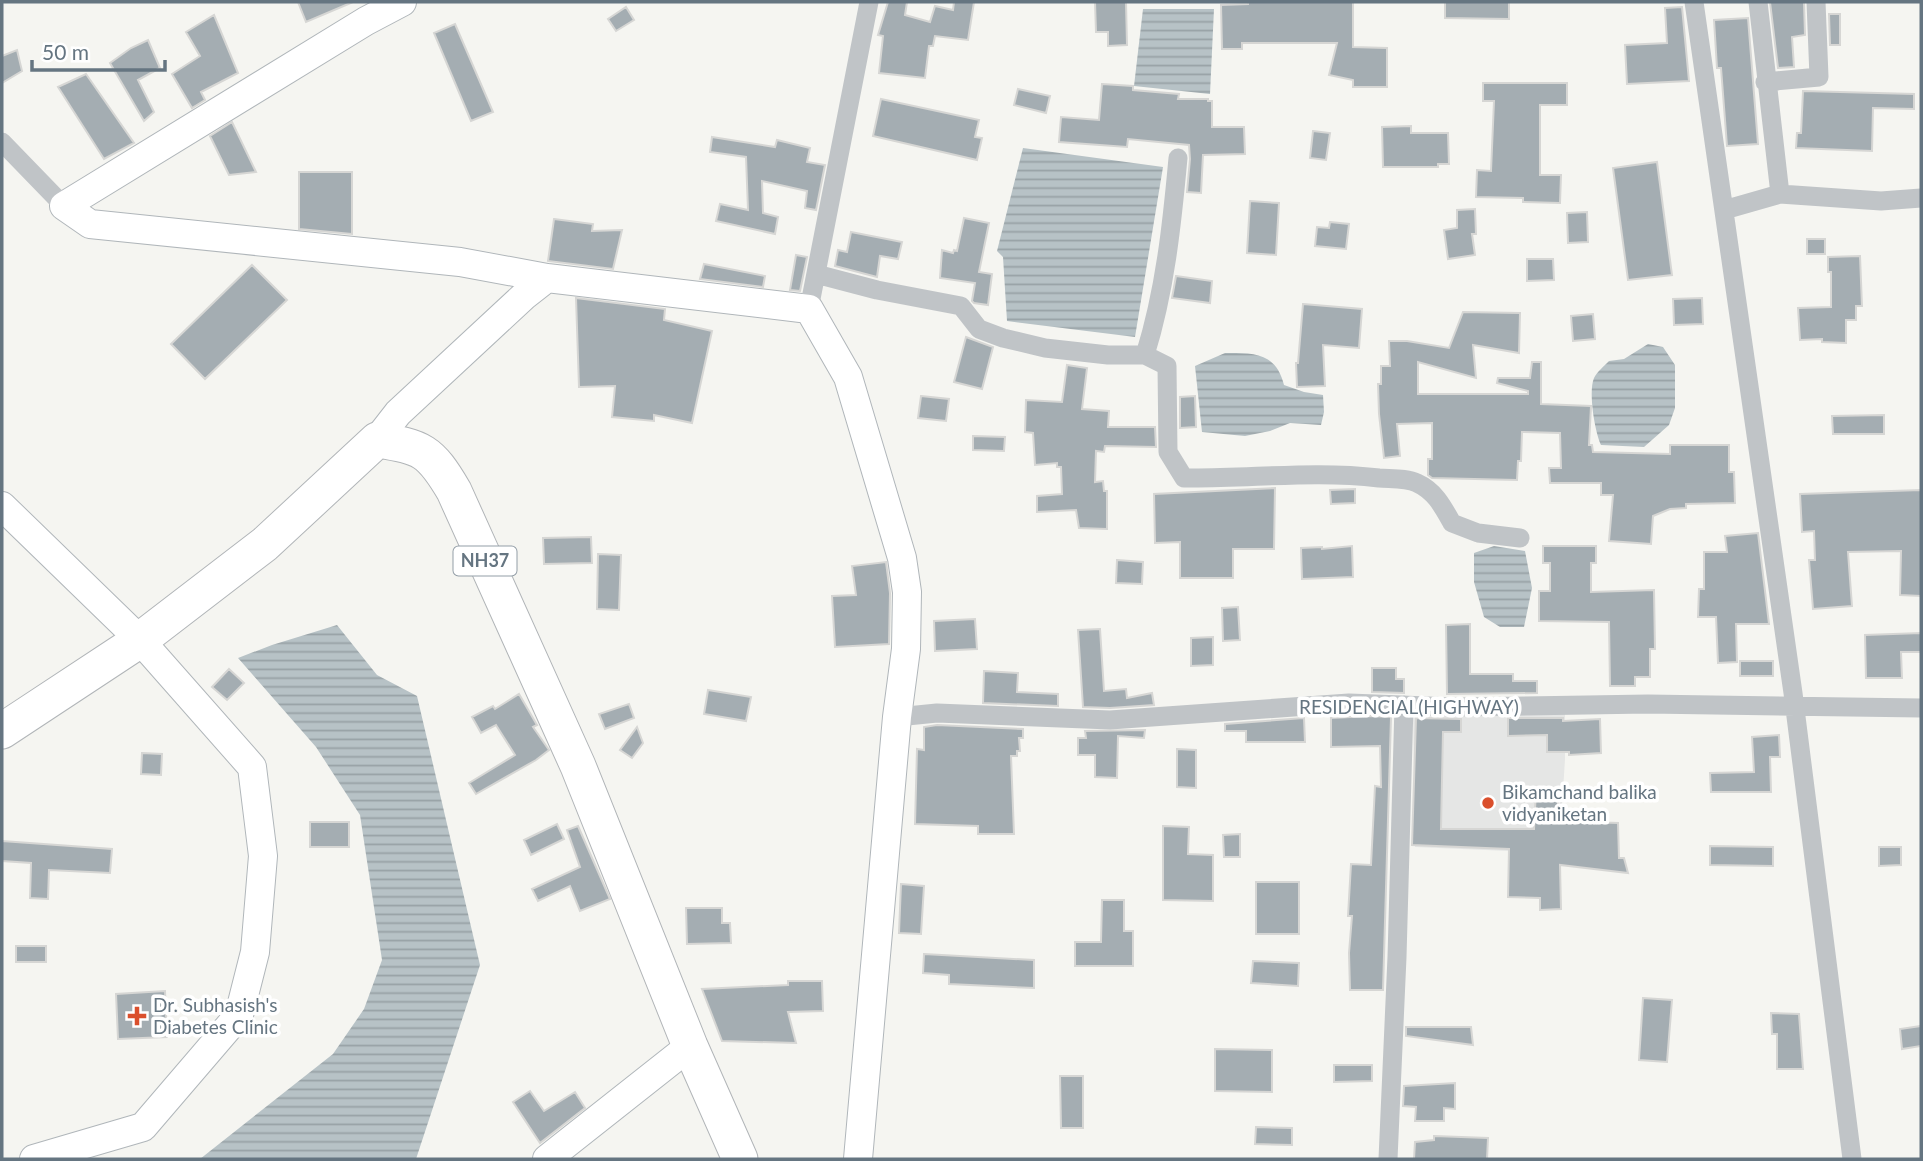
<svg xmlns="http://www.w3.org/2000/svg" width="1923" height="1161" font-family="Lato,sans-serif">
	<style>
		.built { fill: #e5e6e5 }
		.water { fill: url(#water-rules) }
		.building { fill: #a4adb2; stroke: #d6d6d4; stroke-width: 2 }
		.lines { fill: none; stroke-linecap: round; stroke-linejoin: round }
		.secondary-casing { stroke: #b0b6ba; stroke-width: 30 }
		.highway-casing { stroke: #b1b5b8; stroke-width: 37 }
		.street { stroke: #c0c4c7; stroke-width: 19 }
		.secondary { stroke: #fff; stroke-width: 28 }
		.highway { stroke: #fff; stroke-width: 35 }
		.poi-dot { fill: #da4f2c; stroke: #fff; stroke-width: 2.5 }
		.labels { text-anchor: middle; stroke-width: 7; stroke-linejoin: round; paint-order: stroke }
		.shield { fill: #fff; stroke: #939ea7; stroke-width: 2 }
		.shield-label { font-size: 18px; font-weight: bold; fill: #657581 }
		.street-label { font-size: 19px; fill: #657581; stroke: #fff }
		.poi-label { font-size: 19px; fill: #657581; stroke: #fff; text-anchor: start }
	</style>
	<defs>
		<pattern id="water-rules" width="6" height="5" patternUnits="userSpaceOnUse" patternTransform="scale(1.75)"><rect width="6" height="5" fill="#b7c2c6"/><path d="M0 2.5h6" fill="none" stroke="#98a2a6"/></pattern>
	</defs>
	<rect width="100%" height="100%" fill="#f5f5f1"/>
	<!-- built -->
	<path class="built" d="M1413 709 1565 710V759L1559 853 1415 847Z"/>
	<!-- water -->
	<path class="water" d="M1143 9H1214L1210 94 1134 86Z
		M1023 148 1163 167 1135 337 1007 321 1003 257 997 251Z
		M1648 344 1663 347 1675 365V408L1669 425 1644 447 1601 445C1595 432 1588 392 1594 378 1597 372 1604 366 1609 361L1624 359Z
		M1225 353C1253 353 1276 352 1284 385L1304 392 1323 395 1324 412 1321 425 1290 423 1270 431 1245 436 1202 432 1195 366Z
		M1494 546 1525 551 1532 588 1524 627H1500L1484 617 1474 582V553Z
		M337 625 377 675 417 696 480 965 416 1159H200L333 1054 364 1009 382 960 360 815 316 747 238 658 272 645Z"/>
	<!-- building -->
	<path class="building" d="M298 2H353L306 22Z
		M888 2H907L905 15 930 22 935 6 953 10 954 2H974L968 40 935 36 933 46H929L925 78 879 73 883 36 878 35Z
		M1095 2H1126L1127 45 1108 46V32H1096Z
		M1248 2H1353V47L1387 48V87H1353V80L1329 75 1337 43H1242V49H1222L1221 5 1248 4Z
		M1445 2H1509V19L1445 18Z
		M1770 2H1804L1805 35 1792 37 1794 67 1778 68Z
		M626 7 634 20 616 31 608 19Z
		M1682 7 1689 81 1627 84 1625 45 1667 43 1665 8Z
		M1829 14H1840V45H1830Z
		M214 15 238 73 201 92 205 100 192 108 172 74 200 56 186 32Z
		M1748 18 1758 144 1727 146 1721 68H1717L1714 20Z
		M455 24 493 112 471 121 434 33Z
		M148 40 160 68 138 80 154 112 144 121 110 63 131 48Z
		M17 50 22 71 2 83V56Z
		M86 74 134 143 104 159 58 87Z
		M1483 83H1567V105H1540V175H1561L1560 203 1523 202V198L1476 197 1477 170 1491 171 1494 101H1483Z
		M1102 84 1133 86V90L1179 94 1178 99H1208V101H1212V127H1244L1245 154 1203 155 1201 193 1187 192 1190 159 1189 145 1128 139 1127 147 1059 142 1061 117 1099 120Z
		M1018 89 1050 96 1046 113 1014 105Z
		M1803 91 1914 94V109L1873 108 1872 151 1796 148 1797 133H1801Z
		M881 99 979 120 975 137 982 138 977 160 873 136Z
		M232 122 256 172 229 175 210 136Z
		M1411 126V133H1448L1449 164H1438V167H1383L1382 127Z
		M1313 131 1330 133 1326 160 1310 158Z
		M712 137 775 147 777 140 810 148 807 162 825 165 816 210 805 208 807 191 762 181 763 213 778 217 775 234 716 221 720 204 748 210 746 157 710 152Z
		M1657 162 1672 275 1628 280 1613 168Z
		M299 172H352V234L299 229Z
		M1250 201 1279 203 1276 255 1247 253Z
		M1475 209 1476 234H1472L1475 255 1448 259 1444 230 1457 228V210Z
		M1587 212 1588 242 1568 243 1567 213Z
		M964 218 989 223 979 272 992 274 988 305 974 303 972 301 975 283 940 278 942 250 953 253 954 250 957 251Z
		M554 219 593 224 592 231 622 230 613 269 548 261Z
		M1330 222 1349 224 1346 249 1315 246 1317 227 1329 228Z
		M851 232 902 242 898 259 880 256 877 277 835 266 838 250 847 252Z
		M1807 239H1825V254H1807Z
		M796 255 807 257 800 291 790 290Z
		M1860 256 1862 306H1856V320H1846V343L1822 342V339L1800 340 1798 308 1831 307V272H1828V257Z
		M1527 259H1553L1554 280 1527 281Z
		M704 264 765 276 763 287 700 279Z
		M252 265 287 300 205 379 171 344Z
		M1176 276 1212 281 1210 303 1172 298Z
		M576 298 665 309 664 320 712 331 692 423 654 415V421L612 417 615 386 579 387Z
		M1702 298 1703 324 1674 325 1673 299Z
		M1303 304 1362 309 1359 348 1323 345 1325 386 1297 387 1296 363H1298Z
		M1463 312 1520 313 1519 353 1473 345 1476 378 1418 362V394H1528V391L1497 383 1498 378H1530L1532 362H1541V404L1591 406 1589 445H1592L1593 452 1670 454V445H1729V472H1734L1735 503 1686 504V508L1670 509 1653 516 1651 544 1609 541 1613 495H1601V483H1550L1549 468H1561L1560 433 1522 432 1521 461H1518L1517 480 1432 478 1428 475V459H1432V423L1397 424 1400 456 1384 458 1379 414 1378 384H1381V366H1390L1389 341H1407L1449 348Z
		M1593 314 1595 339 1573 341 1571 316Z
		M966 337 993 347 982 389 954 382Z
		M1067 365 1087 368 1082 409 1109 411 1108 427H1155L1156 447 1105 446 1104 452 1096 451 1095 482 1103 481 1104 491H1107V529L1079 528 1076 510 1037 512V496L1062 494 1061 467H1057V463L1035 465 1033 433 1025 432 1026 400 1062 402Z
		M921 396 949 399 946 421 918 418Z
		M1195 396 1196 427 1180 428V397Z
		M1884 415V434H1833L1832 416Z
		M973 436 1005 437 1004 451 973 450Z
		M1275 488 1274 549H1233V578H1180V542L1155 543 1154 494Z
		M1355 489V503L1331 504 1330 490Z
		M1921 490V596L1900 595 1901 551 1848 552 1852 606 1813 609 1809 560H1815L1814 531 1802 532 1800 494Z
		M1758 533 1769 624H1736L1737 662 1718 663 1716 617H1698L1699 589H1704V552H1727L1725 536Z
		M591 537 592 563 544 564 543 538Z
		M1352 546 1353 577 1302 579 1301 548 1322 547V549Z
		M1543 546H1596V563H1591V592L1654 590 1655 649H1650V677H1635V686H1610L1609 622 1539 621V591H1550V563H1543Z
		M598 554 621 555 619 610 597 609Z
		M1117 560 1143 562 1142 584 1116 583Z
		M886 562 890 593 889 644 835 647 832 596 856 595 852 566Z
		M1238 607 1240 640 1223 641 1222 608Z
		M975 619 977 649 935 651 934 621Z
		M1470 624V674H1513V681H1537V693L1447 694 1446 625Z
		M1100 629 1104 691 1126 689 1127 698 1152 693 1154 705 1110 708 1083 707 1078 630Z
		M1921 633V652H1901L1902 678H1866L1865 635Z
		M1213 637V665L1191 666V638Z
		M1740 661H1773V676H1740Z
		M1372 668H1396V679H1404V693L1372 692Z
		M229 669 244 683 227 700 212 687Z
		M984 671 1018 673 1017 692 1058 694V706L983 703Z
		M708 690 751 697 746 721 704 714Z
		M519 694 537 725 533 727 549 750 536 760 476 794 469 783 515 755 496 725 481 733 472 717 493 706 495 709Z
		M629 704 634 718 605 729 599 714Z
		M1370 716 1391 717 1383 990H1350L1349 953 1352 916H1348L1351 864 1371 865 1375 786 1381 787 1380 746 1331 747V718Z
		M1304 718 1305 742H1246V731H1225V724Z
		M1416 718 1461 719V732H1443L1441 829H1534L1536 790H1558V821L1618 823 1619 858H1624L1628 873 1560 865 1561 909 1540 910V898L1508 897 1509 849 1412 845Z
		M1508 718H1563V721L1600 719 1601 753 1569 755V752H1547V735L1508 736Z
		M937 725 1023 729V738H1019L1020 751H1017V756H1011L1014 834H978V826L915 824 917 749 924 750V727Z
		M637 727 643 743 632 758 620 750Z
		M1145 730 1144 738 1118 736 1117 778 1095 777V755H1078V738H1086L1085 731Z
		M1779 735 1780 757H1770L1771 792H1711L1710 773 1754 772 1752 737Z
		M1177 749 1196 750V788L1177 787Z
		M142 753 162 754 161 775 141 774Z
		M310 822H349V847H310Z
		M557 824 564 839 531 855 524 840Z
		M578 826 610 899 580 911 570 886 538 901 532 889 580 867 567 830Z
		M1163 826 1189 827 1188 854 1213 855V901L1163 900Z
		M1240 834V857H1224L1223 835Z
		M2 841 112 849 110 873 49 870 48 899 30 898 31 863 2 861Z
		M1710 846 1773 847V866L1710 865Z
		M1879 847H1901V865L1879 866Z
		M1256 882H1299V934H1256Z
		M901 884 924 886 921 934 899 933Z
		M1102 900H1124V931H1133V966H1075V942H1101Z
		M686 908H722V923H730L731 943 687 944Z
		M16 946H46V962H16Z
		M924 954 1034 960V988L949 984V975L923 973Z
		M1253 961 1299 963 1298 986 1251 983Z
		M788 981H822L823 1011 788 1012 796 1043 722 1041 702 989 788 985Z
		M165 991 167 1037 118 1039 116 994Z
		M1643 998 1672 1000 1667 1062 1639 1060Z
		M1771 1013 1799 1014 1803 1069H1777V1034H1772Z
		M1921 1026V1046L1902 1049 1900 1029Z
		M1406 1027H1471L1473 1045 1406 1036Z
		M1215 1049 1272 1050V1092L1215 1091Z
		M1334 1065H1372V1081L1334 1082Z
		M1060 1076H1083V1128H1061Z
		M1455 1083V1109L1444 1108V1121H1415L1416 1107 1403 1106 1404 1086Z
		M530 1091 544 1111 575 1092 585 1108 540 1143 513 1102Z
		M1256 1127 1292 1128V1145L1255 1144Z
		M1434 1136 1488 1138 1487 1159H1414L1415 1142 1434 1140Z"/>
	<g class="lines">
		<defs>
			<path id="secondary" d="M402 2 366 21 64 206 90 224 460 262 547 278 809 309 848 377 902 558 907 592 906 649 897 717 858 1159
				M377 440 398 413 524 296 547 278
				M2 506 140 640 252 767 263 856 255 952 239 1015 143 1127 34 1159
				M547 1159 690 1046"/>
			<path id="highway" d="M2 731 140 640 265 544 377 440C422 447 430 450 454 491L578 766 690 1046 740 1159"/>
		</defs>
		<!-- secondary casing -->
		<use href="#secondary" class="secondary-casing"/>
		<!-- highway casing -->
		<use href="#highway" class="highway-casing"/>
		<!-- street -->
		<path class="street" d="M1694 2 1793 693 1852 1159
			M1765 82 1819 77 1816 2
			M2 142 64 206
			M1780 194 1881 201 1921 198
			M1724 210 1780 194 1758 2
			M816 274 877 290 961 306 979 329 1003 338 1045 348 1108 355H1145L1167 366 1168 452 1184 478C1250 479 1314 470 1379 478 1391 479 1407 478 1417 483 1435 491 1443 507 1452 523L1478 533 1520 538
			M809 309 869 2
			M1145 355C1165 291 1172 224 1178 158
			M897 717 937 713 1110 720 1349 703 1454 707 1648 704 1921 708
			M1388 1159 1397 957 1404 705"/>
		<!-- secondary -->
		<use href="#secondary" class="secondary"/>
		<!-- highway -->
		<use href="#highway" class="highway"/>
	</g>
	<!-- markers -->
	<g class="poi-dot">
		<circle cx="1488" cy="803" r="7"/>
		<path d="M133.5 1005.5h7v7h7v7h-7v7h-7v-7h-7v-7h7z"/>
	</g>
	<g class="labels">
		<!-- shield labels -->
		<rect class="shield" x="453.5" y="546.5" width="63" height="29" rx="5"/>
		<g class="shield-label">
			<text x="485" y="567">NH37</text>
		</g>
		<!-- street labels -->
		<g class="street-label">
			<text x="1409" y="714">RESIDENCIAL(HIGHWAY)</text>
		</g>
		<!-- poi labels -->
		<g class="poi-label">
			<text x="1502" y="799">Bikamchand balika<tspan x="1502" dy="22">vidyaniketan</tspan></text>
			<text x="153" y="1012">Dr. Subhasish's<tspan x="153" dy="22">Diabetes Clinic</tspan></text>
		</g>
	</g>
	<!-- border -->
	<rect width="1923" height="1161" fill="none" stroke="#657581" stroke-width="7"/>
	<!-- scale -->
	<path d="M32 60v10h133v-10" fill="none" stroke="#657581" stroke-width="3.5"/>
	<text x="42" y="60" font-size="21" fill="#657581" stroke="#ffffff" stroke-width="5" paint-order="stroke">50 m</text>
</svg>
